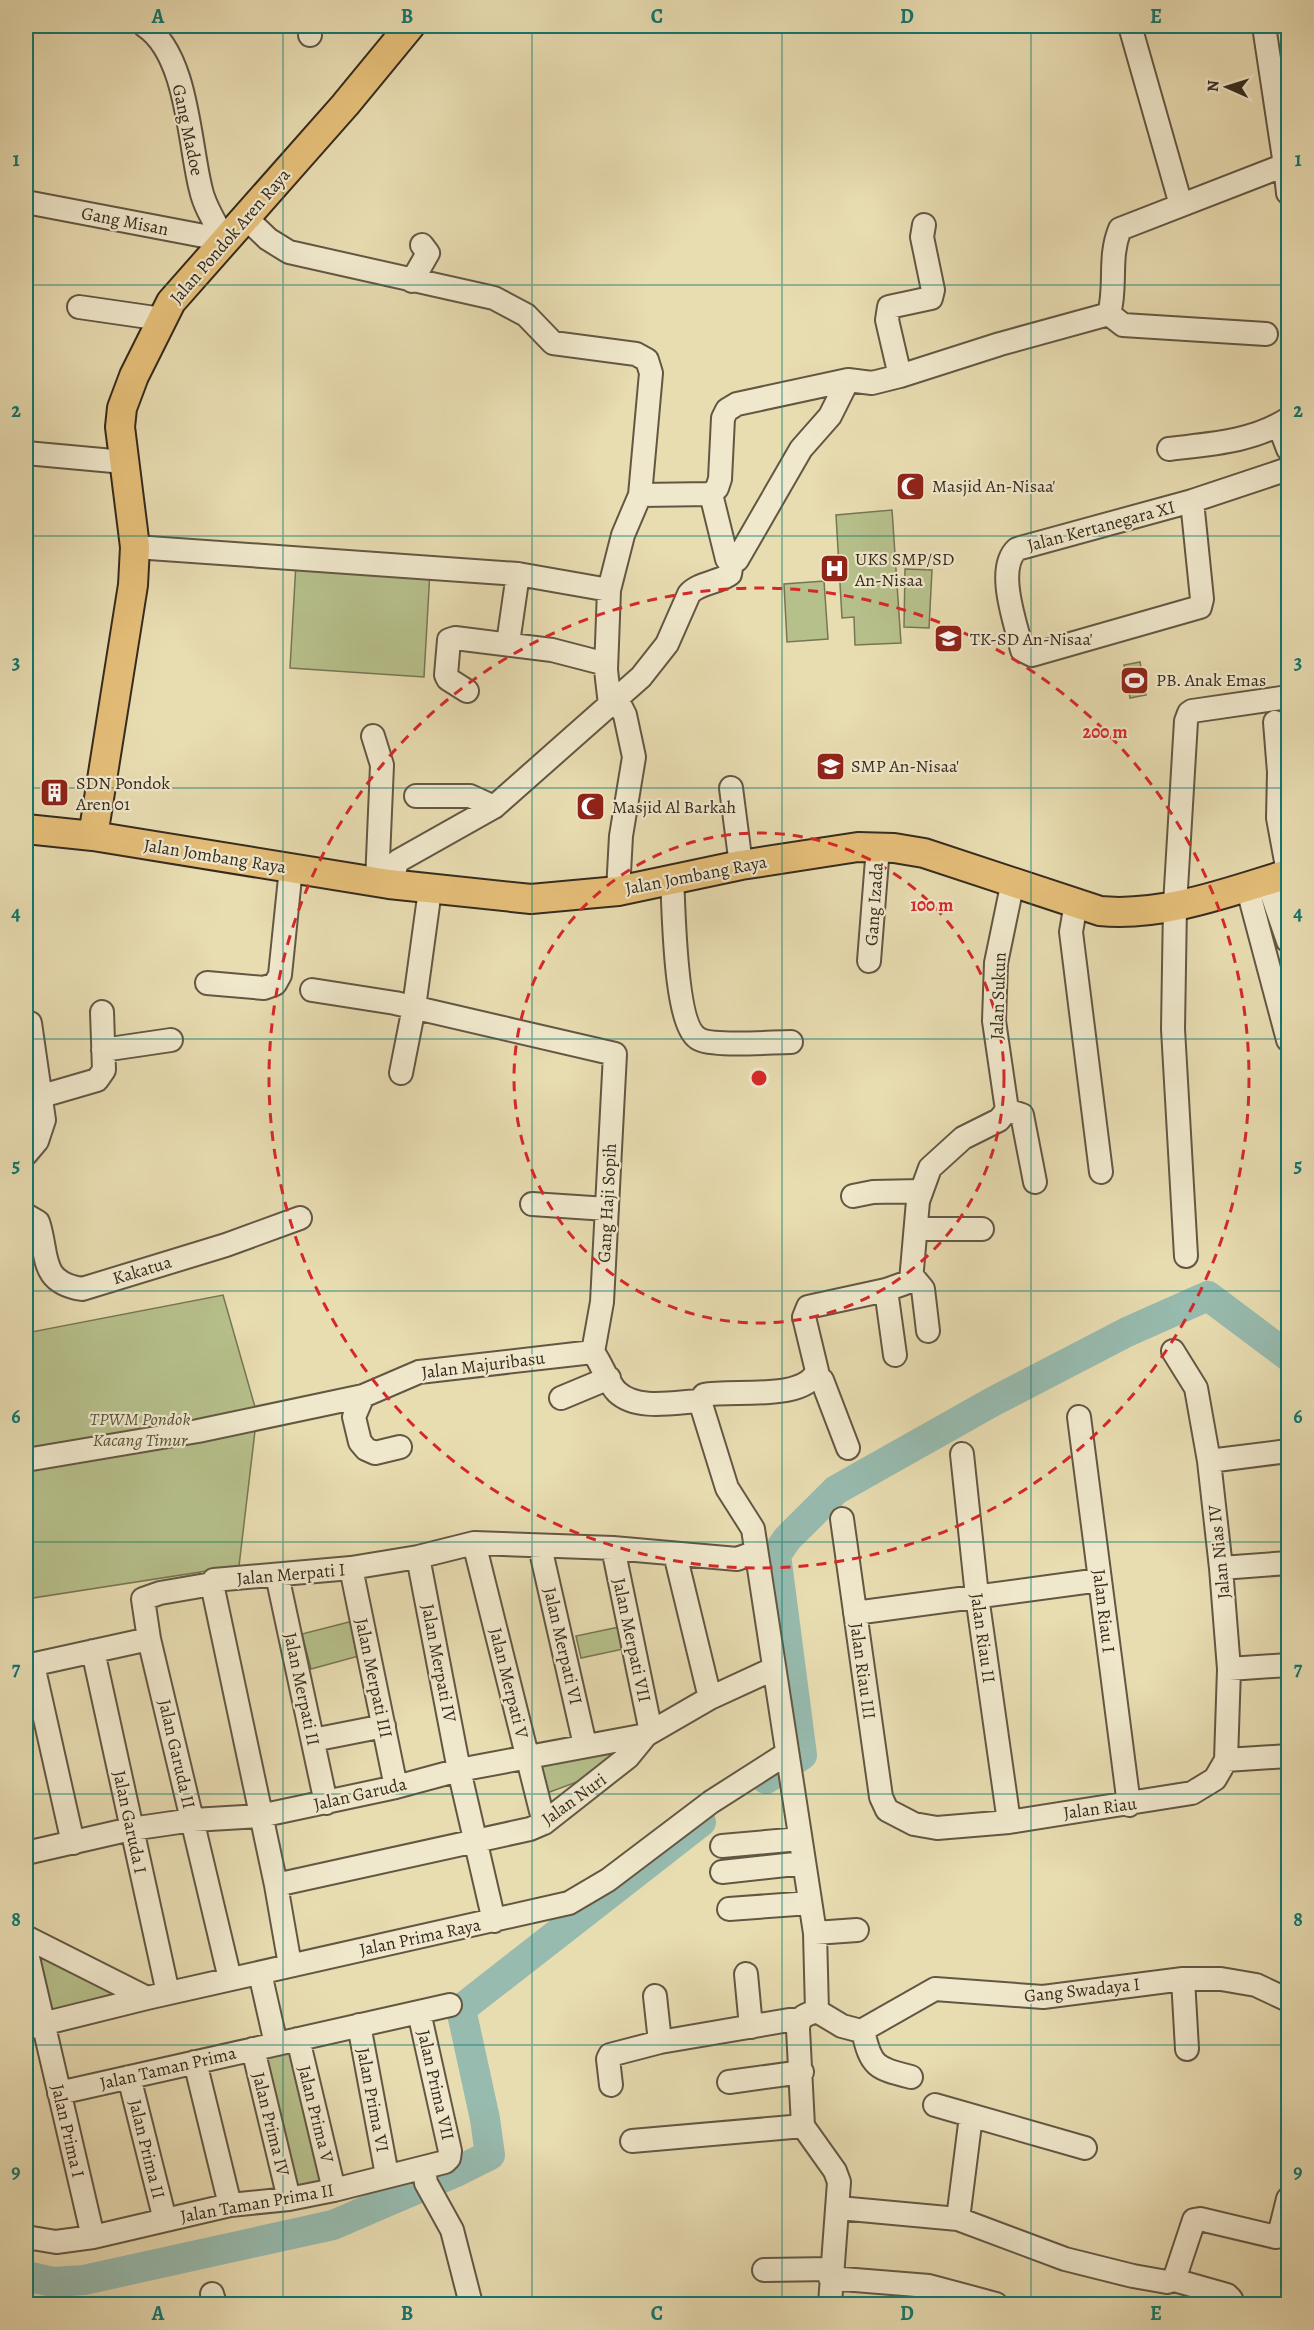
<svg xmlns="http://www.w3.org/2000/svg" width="1314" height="2330" font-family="Alegreya,serif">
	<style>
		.green { fill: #b6c08b; stroke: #767655; stroke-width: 1.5 }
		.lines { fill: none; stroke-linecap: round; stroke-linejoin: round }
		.river { stroke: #97bbaf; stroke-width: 30 }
		.minor-casing { stroke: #635744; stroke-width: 26 }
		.major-casing { stroke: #372b1f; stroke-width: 32 }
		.minor { stroke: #f0e8cc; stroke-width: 22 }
		.major { stroke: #e4be78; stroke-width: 28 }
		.grid { fill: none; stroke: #0f766e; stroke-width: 1.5; stroke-opacity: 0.55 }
		.ring { fill: none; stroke: #d62828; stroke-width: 3; stroke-dasharray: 10 8 }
		.labels { text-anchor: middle; stroke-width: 4.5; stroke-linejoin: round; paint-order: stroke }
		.street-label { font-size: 18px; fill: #372b1f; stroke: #f0e8cc }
		.poi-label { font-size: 18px; fill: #372b1f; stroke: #f0e8cc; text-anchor: start }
		.park-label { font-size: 18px; font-style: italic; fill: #57503a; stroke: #f0e8cc }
		.centre { fill: #d62828; stroke: #f0e8cc; stroke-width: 3 }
		.ring-label { font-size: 18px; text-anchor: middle; font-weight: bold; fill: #d62828; stroke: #f0e8cc; stroke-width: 4.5; stroke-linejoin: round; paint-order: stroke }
		.neatline { fill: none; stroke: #0f766e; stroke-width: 2 }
		.grid-label { font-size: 20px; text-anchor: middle; font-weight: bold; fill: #0f766e }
	</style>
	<rect width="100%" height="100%" fill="#e8dcb1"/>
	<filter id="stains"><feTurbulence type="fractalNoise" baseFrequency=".00333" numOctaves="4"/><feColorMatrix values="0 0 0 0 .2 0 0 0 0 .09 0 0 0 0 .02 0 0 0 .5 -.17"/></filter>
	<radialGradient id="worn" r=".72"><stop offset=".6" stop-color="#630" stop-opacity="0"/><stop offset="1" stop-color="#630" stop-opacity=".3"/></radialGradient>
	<!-- green -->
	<path class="green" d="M892 510 901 643 855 645 854 617 842 618 836 515Z
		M296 563 430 571 424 677 290 668Z
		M905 569 932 570 929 628 904 627Z
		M824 581 828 639 787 642 784 584Z
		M1140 662 1146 695 1130 698 1124 665Z
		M223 1295 257 1414 239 1566 26 1599V1333Z
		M357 1620 366 1654 311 1669 302 1634Z
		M624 1626 628 1648 581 1658 576 1636Z
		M635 1738 593 1776 547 1793 538 1761Z
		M28 1941 131 1989 45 2012Z
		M295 2045 328 2187 292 2194 258 2053Z"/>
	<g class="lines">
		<!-- river -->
		<path class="river" d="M766 1779 802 1755 776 1555 787 1539 836 1490 994 1401 1127 1332 1208 1296 1288 1356
			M26 2276 53 2282 84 2280 333 2225 454 2173 490 2155 485 2119 461 2009 701 1822"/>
		<defs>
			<path id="minor" d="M145 26C188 55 189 144 201 190 205 208 216 224 225 240
				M310 26V35
				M1130 26 1181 205
				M1285 165 1288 193
				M26 202 225 240
				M245 217 268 239 289 252 494 298 526 315 553 343 636 354 647 360 651 373 640 495 623 535 609 590 606 670 610 705
				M412 281 428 253 422 245
				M79 307 162 319
				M1109 314 1123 325 1266 334
				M900 376 887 320 889 307 931 298 933 290 922 237 924 225
				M1279 425 1288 449
				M1169 449C1209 444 1253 442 1288 419
				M26 453 124 462
				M711 494 727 559 732 562 737 560 801 449 830 416 848 380
				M640 495 711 494 717 488 720 479 723 418 727 410 737 404 848 380 872 383 900 376 1000 344 1109 314C1117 286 1108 258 1120 229L1285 165 1264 26
				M1192 501 1202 599 1200 607 1032 655 1022 650C1016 624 995 569 1017 549L1192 501 1288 469
				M135 547 518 574 609 590
				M508 643 518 574
				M467 691 448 679 446 675 449 640 455 638 552 650 606 664
				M617 699 625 715 634 757 621 836 618 891
				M1275 722 1279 772 1278 818 1288 872
				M373 736 382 765 377 882
				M731 788 741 865
				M416 796H470L494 807
				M672 878C674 908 674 1026 699 1039 713 1047 772 1042 791 1042
				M1267 880 1288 941
				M389 884 398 861 494 807 641 677 667 644 689 594C698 583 718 583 730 574L732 562
				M1247 886 1288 1040
				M1076 903 1071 932 1101 1172
				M869 961 878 847
				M207 983 264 988 275 984 280 975 291 868
				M312 990 395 1003 615 1054 602 1302 593 1352
				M103 1050 171 1040
				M401 1073 414 1007 430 890
				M42 1096 97 1080 104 1070 102 1012
				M1007 1110 1022 1115 1035 1182
				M26 1154 37 1141 44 1120 30 1023
				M853 1196 873 1192 920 1191
				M532 1204 607 1209
				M26 1215 38 1222C49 1254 38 1282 82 1289L226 1245 300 1218
				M917 1229H982
				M1186 1256 1173 1029 1175 905 1186 721 1189 713 1192 711 1288 697
				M913 1277 923 1289 928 1331
				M886 1290 895 1355
				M593 1352C602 1364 607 1382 617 1392 637 1411 676 1402 700 1401L704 1395C732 1389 804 1402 817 1371L804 1317 808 1307 886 1290 911 1281 918 1201 930 1168 963 1138 999 1120 1007 1110 994 1021 996 963 1013 881
				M815 1375 822 1380 848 1448
				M363 1396 354 1417 360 1442 366 1449 375 1453 400 1447
				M561 1398 609 1378
				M700 1401 727 1488 753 1529 815 1933 817 2011
				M1079 1417 1129 1805
				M962 1454 977 1596 1009 1822
				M26 1460 198 1431 363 1396 419 1372 593 1352
				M1209 1461 1288 1451
				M842 1519 881 1797 887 1810 914 1824 937 1828 1009 1822 1192 1793 1215 1779 1226 1760 1229 1669 1221 1568 1209 1461 1196 1388 1173 1351
				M474 1543 544 1823
				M540 1547 585 1745
				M613 1548 651 1732
				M675 1554 710 1698
				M418 1557 459 1770 494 1921
				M351 1568 396 1787
				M1221 1568 1288 1563
				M277 1575 326 1803
				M212 1584 276 1885 290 1965
				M855 1613 1100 1580
				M93 1651 168 1993
				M33 1665 73 1843
				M26 1666 149 1639
				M1229 1669 1288 1665
				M313 1740 384 1726
				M1226 1760 1288 1756
				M722 1846 800 1839
				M26 1853 131 1829 193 1820 260 1816 396 1787 459 1770 646 1735
				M722 1872 804 1863
				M276 1885 530 1829 544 1823 628 1757 646 1735 710 1698 773 1669
				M729 1909 810 1903
				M815 1933 857 1930
				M26 1937 147 1998
				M26 1949 93 2237
				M260 1973 276 2044
				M746 1974 751 2027
				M230 1979 149 1639 143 1599 160 1593 212 1584 214 1580 351 1568 418 1557 474 1543 613 1548 737 1559 756 1552
				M1183 1979 1187 2049
				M655 1996 660 2042
				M817 2011 842 2026 861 2031 935 1989 1043 1997 1183 1979H1221L1256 1985 1288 2000
				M817 2011C805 2015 799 2016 798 2029L803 2126 835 2171 839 2182 830 2304
				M359 2025 387 2175
				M26 2028 147 1998 569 1903 608 1880 711 1802 786 1754
				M863 2031C871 2067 876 2068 911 2077
				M298 2039 334 2190
				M253 2049 289 2199
				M195 2062 230 2205
				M129 2077 165 2220
				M729 2082 802 2072
				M611 2085 608 2059 610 2055 660 2042 789 2020H799
				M59 2093 450 2005
				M935 2105 1085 2148
				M632 2141 803 2126
				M424 2170 426 2183 452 2230 471 2304
				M839 2208 958 2219 1065 2259 1133 2276 1167 2282 1174 2280 1227 2295 1231 2299 1230 2304
				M958 2219 971 2116
				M26 2237 56 2242 93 2237 230 2205 289 2199 334 2190 445 2162 449 2158 450 2151 419 2012
				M764 2270 831 2269
				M830 2278 929 2286 996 2304
				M1174 2280 1194 2220 1200 2219 1276 2237 1280 2231 1288 2199
				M212 2294 215 2304"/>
			<path id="major" d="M26 829 93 836 389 884 531 899 618 891 741 865 858 847 894 848 924 853 1100 911C1163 917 1229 892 1288 874
				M93 836 133 585 135 547 120 427 122 408 134 376 171 302 345 105 410 26"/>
		</defs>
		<!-- minor casing -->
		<use href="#minor" class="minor-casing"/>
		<!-- major casing -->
		<use href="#major" class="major-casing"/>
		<!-- minor -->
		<use href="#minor" class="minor"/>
		<!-- major -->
		<use href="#major" class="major"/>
	</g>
	<!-- grid -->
	<path class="grid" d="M283 26V2304M532 26V2304M782 26V2304M1031 26V2304M26 285H1288M26 536H1288M26 788H1288M26 1039H1288M26 1291H1288M26 1542H1288M26 1794H1288M26 2045H1288"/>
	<!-- distance rings -->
	<g class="ring">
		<circle cx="759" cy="1078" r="245"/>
		<circle cx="759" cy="1078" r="490"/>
	</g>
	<!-- icons -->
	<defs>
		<symbol id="mosque-square" viewBox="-11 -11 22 22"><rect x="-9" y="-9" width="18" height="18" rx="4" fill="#8f2418" stroke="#f0e8cc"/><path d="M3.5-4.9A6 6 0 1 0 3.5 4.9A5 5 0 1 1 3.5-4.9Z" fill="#fff"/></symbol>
		<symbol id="hospital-square" viewBox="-11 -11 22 22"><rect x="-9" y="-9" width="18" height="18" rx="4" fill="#8f2418" stroke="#f0e8cc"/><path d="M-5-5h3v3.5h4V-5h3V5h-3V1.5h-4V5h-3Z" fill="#fff"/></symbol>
		<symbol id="school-square" viewBox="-11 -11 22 22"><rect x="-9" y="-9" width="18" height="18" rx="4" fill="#8f2418" stroke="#f0e8cc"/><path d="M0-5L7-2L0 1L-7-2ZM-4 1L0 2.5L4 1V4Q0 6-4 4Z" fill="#fff"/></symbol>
		<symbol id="stadium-square" viewBox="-11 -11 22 22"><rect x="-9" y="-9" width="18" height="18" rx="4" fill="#8f2418" stroke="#f0e8cc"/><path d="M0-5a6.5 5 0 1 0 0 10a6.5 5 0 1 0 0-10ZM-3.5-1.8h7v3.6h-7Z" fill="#fff"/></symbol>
		<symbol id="building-square" viewBox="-11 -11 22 22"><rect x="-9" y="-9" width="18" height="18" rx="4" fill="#8f2418" stroke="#f0e8cc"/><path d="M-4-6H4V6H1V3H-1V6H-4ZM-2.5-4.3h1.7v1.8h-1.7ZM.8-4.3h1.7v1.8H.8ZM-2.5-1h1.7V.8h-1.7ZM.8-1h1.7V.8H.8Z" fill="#fff"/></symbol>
	</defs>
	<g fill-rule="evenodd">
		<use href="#mosque-square" x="894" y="470" width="33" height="33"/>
		<use href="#hospital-square" x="818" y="552" width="33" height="33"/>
		<use href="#school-square" x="932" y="622" width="33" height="33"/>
		<use href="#stadium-square" x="1118" y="664" width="33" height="33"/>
		<use href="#school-square" x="814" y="750" width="33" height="33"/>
		<use href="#building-square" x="38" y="776" width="33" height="33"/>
		<use href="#mosque-square" x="574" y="790" width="33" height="33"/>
	</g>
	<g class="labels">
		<!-- street labels -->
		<g class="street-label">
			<text transform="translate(188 130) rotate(78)" y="6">Gang Madoe</text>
			<text transform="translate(125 221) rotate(11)" y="6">Gang Misan</text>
			<text transform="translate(230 236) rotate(-49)" y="6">Jalan Pondok Aren Raya</text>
			<text transform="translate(1101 526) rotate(-15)" y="6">Jalan Kertanegara XI</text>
			<text transform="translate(215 856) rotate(9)" y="6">Jalan Jombang Raya</text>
			<text transform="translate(696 875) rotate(-11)" y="6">Jalan Jombang Raya</text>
			<text transform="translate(874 904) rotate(-86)" y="6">Gang Izada</text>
			<text transform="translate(998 996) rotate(-88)" y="6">Jalan Sukun</text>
			<text transform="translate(607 1203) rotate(-87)" y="6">Gang Haji Sopih</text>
			<text transform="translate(142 1270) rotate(-17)" y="6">Kakatua</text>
			<text transform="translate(483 1365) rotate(-7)" y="6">Jalan Majuribasu</text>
			<text transform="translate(1219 1552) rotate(-96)" y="6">Jalan Nias IV</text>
			<text transform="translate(291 1574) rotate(-5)" y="6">Jalan Merpati I</text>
			<text transform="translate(1104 1611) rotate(83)" y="6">Jalan Riau I</text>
			<text transform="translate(983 1638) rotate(82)" y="6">Jalan Riau II</text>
			<text transform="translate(632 1640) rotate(78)" y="6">Jalan Merpati VII</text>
			<text transform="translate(563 1646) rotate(77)" y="6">Jalan Merpati VI</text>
			<text transform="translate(439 1663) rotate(79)" y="6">Jalan Merpati IV</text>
			<text transform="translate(863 1671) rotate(82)" y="6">Jalan Riau III</text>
			<text transform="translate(374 1678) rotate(78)" y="6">Jalan Merpati III</text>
			<text transform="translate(509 1683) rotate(76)" y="6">Jalan Merpati V</text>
			<text transform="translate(302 1689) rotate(78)" y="6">Jalan Merpati II</text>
			<text transform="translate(177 1754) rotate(77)" y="6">Jalan Garuda II</text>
			<text transform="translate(360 1794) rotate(-13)" y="6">Jalan Garuda</text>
			<text transform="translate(574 1799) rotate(-36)" y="6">Jalan Nuri</text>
			<text transform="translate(1100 1808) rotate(-8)" y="6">Jalan Riau</text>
			<text transform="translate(130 1822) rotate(78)" y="6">Jalan Garuda I</text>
			<text transform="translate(420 1937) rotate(-12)" y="6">Jalan Prima Raya</text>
			<text transform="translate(1082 1990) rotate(-6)" y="6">Gang Swadaya I</text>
			<text transform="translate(168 2068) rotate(-13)" y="6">Jalan Taman Prima</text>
			<text transform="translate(436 2085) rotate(77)" y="6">Jalan Prima VII</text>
			<text transform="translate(373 2100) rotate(79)" y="6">Jalan Prima VI</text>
			<text transform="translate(316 2114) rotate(76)" y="6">Jalan Prima V</text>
			<text transform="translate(271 2124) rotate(76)" y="6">Jalan Prima IV</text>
			<text transform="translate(68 2131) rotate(77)" y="6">Jalan Prima I</text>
			<text transform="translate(147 2149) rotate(76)" y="6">Jalan Prima II</text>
			<text transform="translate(257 2203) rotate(-10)" y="6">Jalan Taman Prima II</text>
		</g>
		<!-- poi labels -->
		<g class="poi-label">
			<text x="932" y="492">Masjid An-Nisaa'</text>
			<text x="855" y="565">UKS SMP/SD<tspan x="855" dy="21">An-Nisaa</tspan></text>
			<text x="970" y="645">TK-SD An-Nisaa'</text>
			<text x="1156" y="686">PB. Anak Emas</text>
			<text x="851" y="772">SMP An-Nisaa'</text>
			<text x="76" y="789">SDN Pondok<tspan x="76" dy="21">Aren 01</tspan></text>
			<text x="612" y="813">Masjid Al Barkah</text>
		</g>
		<!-- park labels -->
		<g class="park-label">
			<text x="140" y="1425">TPWM Pondok<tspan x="140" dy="21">Kacang Timur</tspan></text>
		</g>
	</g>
	<circle cx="759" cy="1078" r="9" class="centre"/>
	<g class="ring-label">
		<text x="1105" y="738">200 m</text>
		<text x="932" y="911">100 m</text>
	</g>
	<!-- margin -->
	<rect width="1314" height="2330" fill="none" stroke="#e8dcb1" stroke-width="66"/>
	<!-- north arrow -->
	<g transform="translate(1227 87) rotate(273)" stroke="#f0e8cc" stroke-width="4.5" paint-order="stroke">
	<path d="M0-4.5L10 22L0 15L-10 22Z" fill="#372b1f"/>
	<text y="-9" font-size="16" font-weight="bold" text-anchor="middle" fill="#372b1f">N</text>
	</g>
	<rect x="33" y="33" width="1248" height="2264" class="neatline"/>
	<g class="grid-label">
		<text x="158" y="23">A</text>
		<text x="407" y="23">B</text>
		<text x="657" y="23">C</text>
		<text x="907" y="23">D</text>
		<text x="1156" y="23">E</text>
		<text x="16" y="166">1</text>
		<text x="1298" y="166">1</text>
		<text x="16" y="417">2</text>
		<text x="1298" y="417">2</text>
		<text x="16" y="669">3</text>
		<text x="1298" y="669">3</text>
		<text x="16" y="920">4</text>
		<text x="1298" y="920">4</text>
		<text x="16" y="1172">5</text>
		<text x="1298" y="1172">5</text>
		<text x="16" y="1423">6</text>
		<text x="1298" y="1423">6</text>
		<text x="16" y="1675">7</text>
		<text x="1298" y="1675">7</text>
		<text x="16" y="1926">8</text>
		<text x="1298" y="1926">8</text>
		<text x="16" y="2178">9</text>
		<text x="1298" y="2178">9</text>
		<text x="158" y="2320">A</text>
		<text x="407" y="2320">B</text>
		<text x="657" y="2320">C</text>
		<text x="907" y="2320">D</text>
		<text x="1156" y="2320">E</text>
	</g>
	<rect width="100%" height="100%" filter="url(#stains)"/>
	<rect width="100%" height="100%" fill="url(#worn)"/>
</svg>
